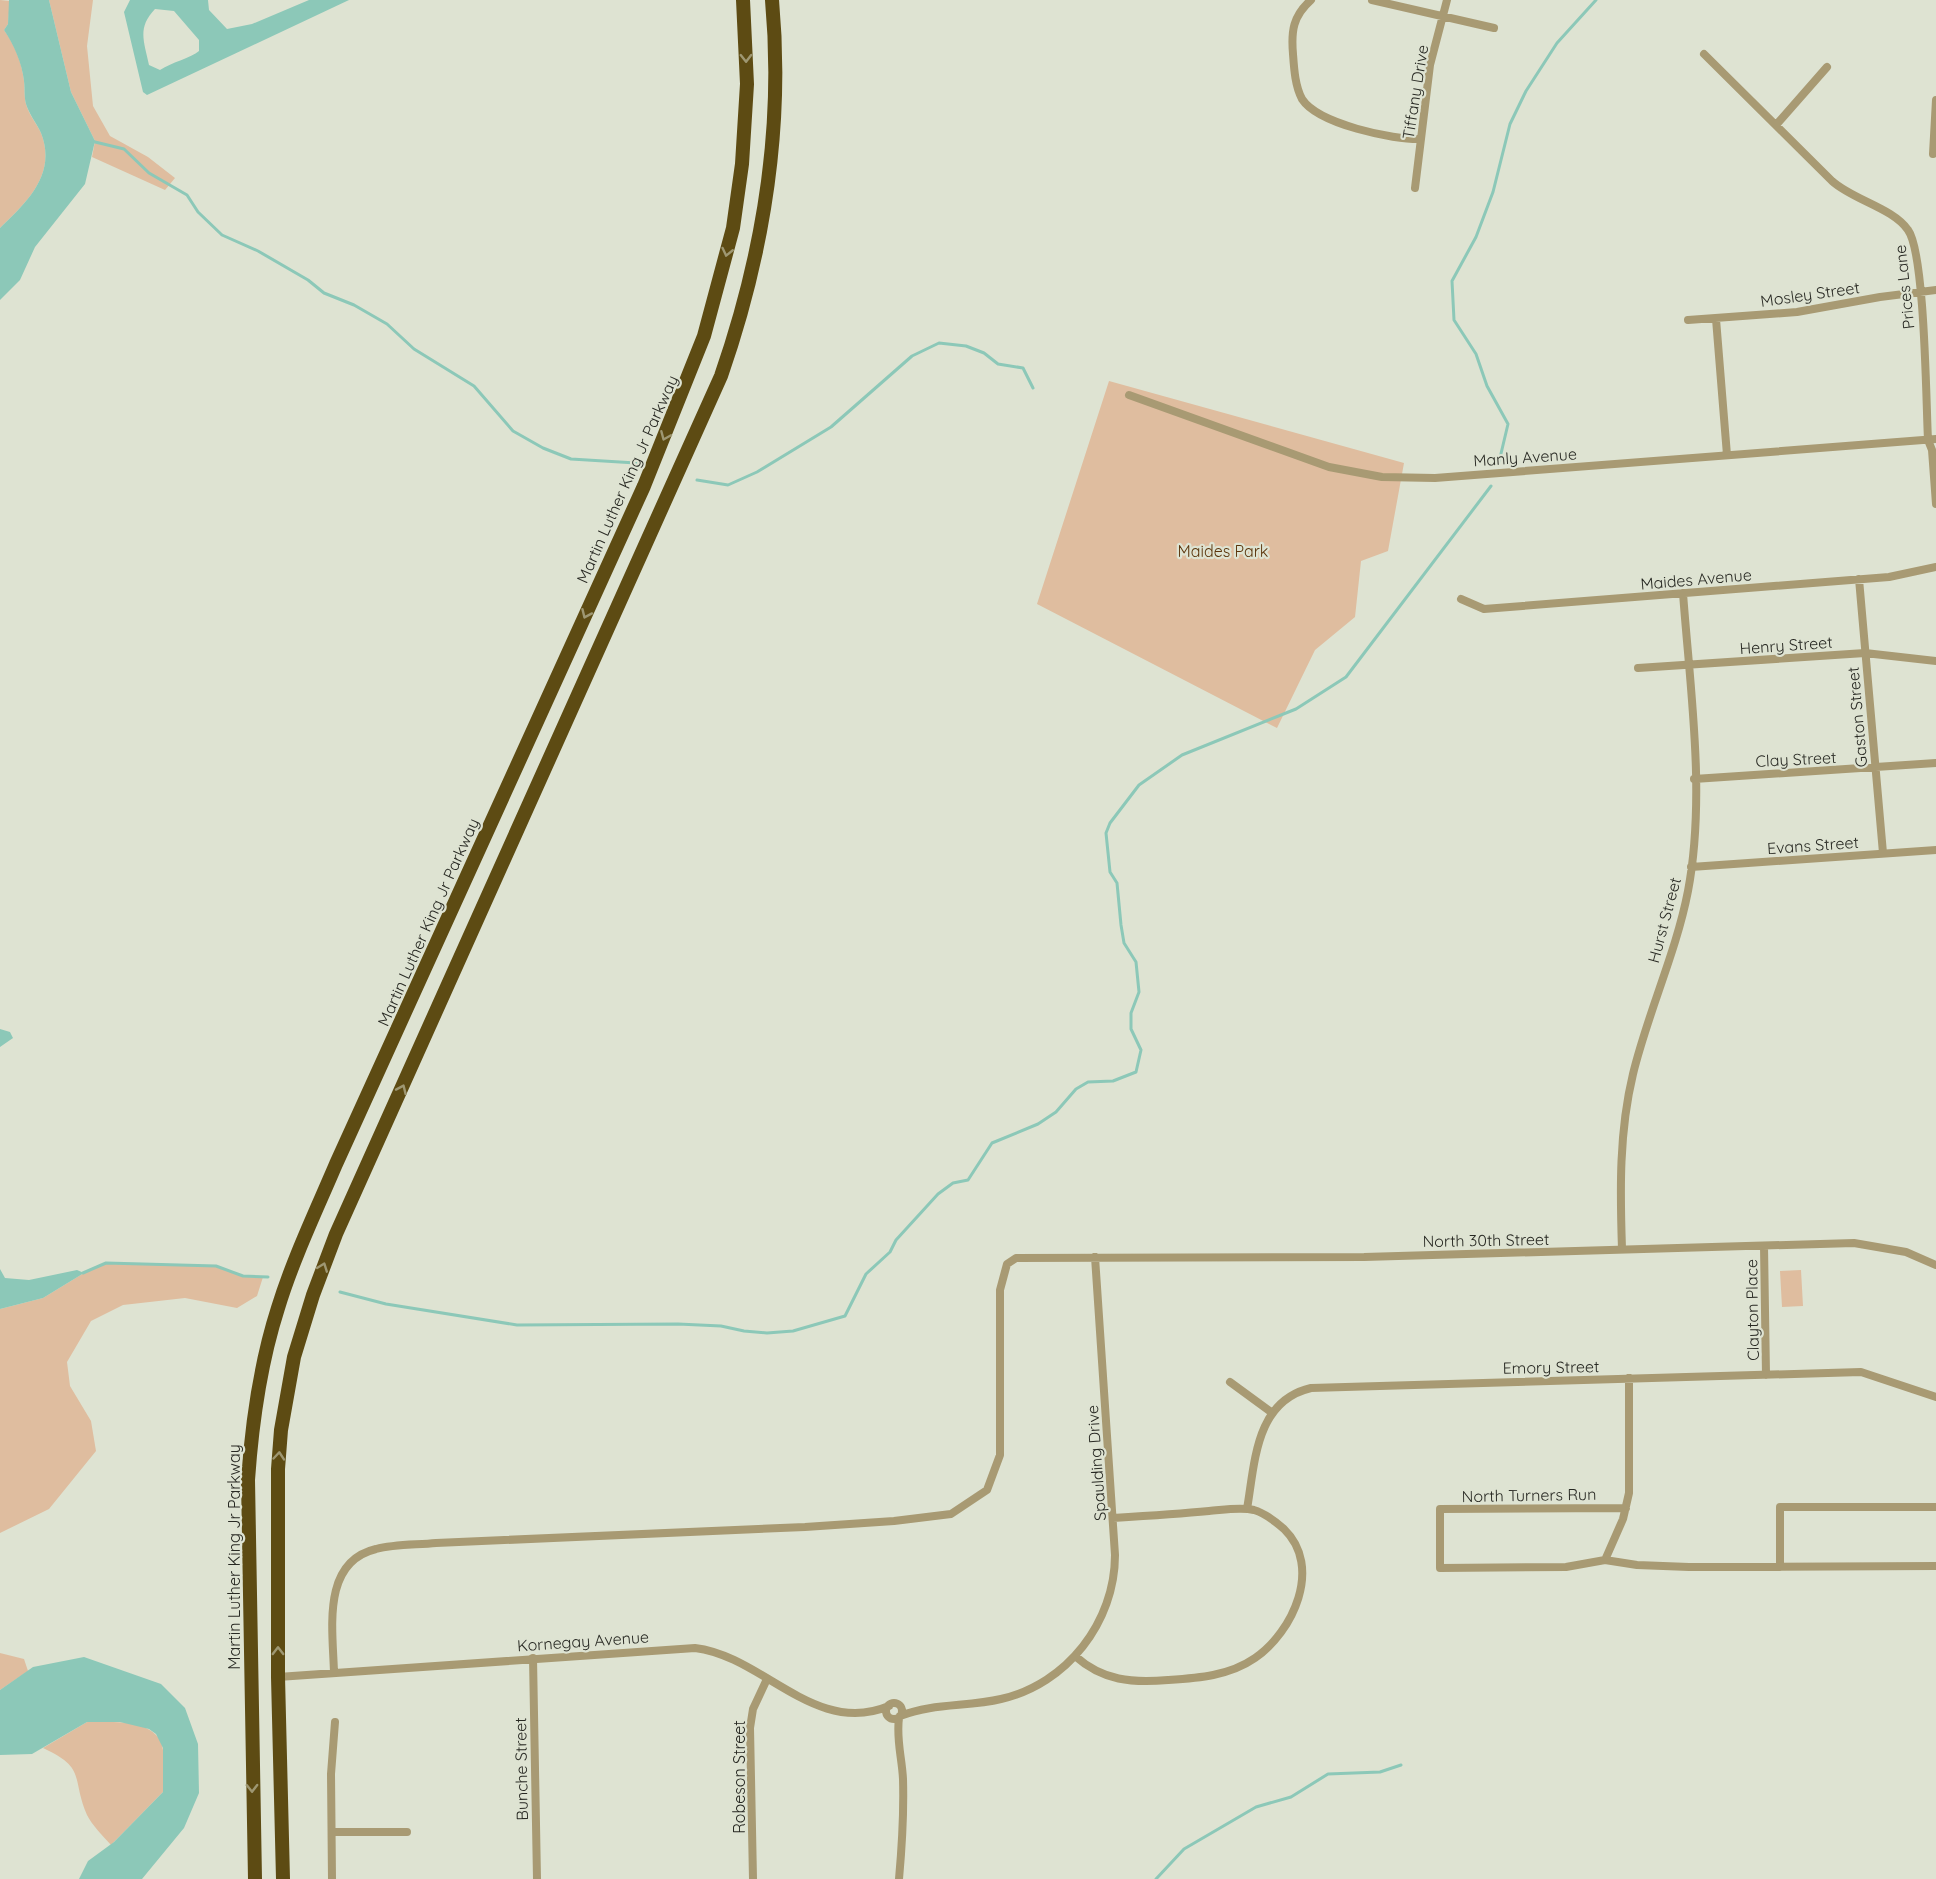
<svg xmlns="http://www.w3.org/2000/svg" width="1936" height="1879" font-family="Quicksand,sans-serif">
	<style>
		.green { fill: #dfbd9f }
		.water { fill: #8cc8b8; fill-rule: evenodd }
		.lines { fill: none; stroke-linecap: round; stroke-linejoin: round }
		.stream { stroke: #8cc8b8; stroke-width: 3 }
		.minor { stroke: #a89a73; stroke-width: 8 }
		.motorway { stroke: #5d4b13; stroke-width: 14 }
		.oneway { stroke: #9e9772 }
		.labels { text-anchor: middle; stroke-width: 4.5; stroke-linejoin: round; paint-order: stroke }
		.street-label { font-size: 16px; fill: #282923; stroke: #dee3d2 }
		.park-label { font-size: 16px; fill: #5b350b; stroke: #dee3d2 }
	</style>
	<rect width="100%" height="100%" fill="#dee3d2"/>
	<!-- green -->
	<path class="green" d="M0 0 10 1 8 24 4 30C15 45 22 63 24 81 25 89 24 97 26 104 29 115 37 124 41 133 57 174 27 202 0 228Z
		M49 0H93L87 46 93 106 110 136 148 157 175 178 165 190 92 157 95 141 71 92Z
		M1109 381 1404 463 1388 551 1361 561 1355 617 1315 650 1277 728 1037 604Z
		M106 1263 216 1266 243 1276 263 1277 257 1296 237 1308 185 1298 123 1305 91 1321 67 1362 70 1386 91 1421 96 1451 49 1509 0 1533V1309L43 1298 84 1273Z
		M1801 1270 1803 1306 1782 1307 1780 1271Z
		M0 1653 24 1659 28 1671 0 1690Z
		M87 1722C111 1722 159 1718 163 1750 165 1763 163 1779 163 1792L111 1845C103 1836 92 1825 87 1815 71 1778 87 1768 43 1748Z"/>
	<!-- water -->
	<path class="water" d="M9 0H49L71 92 95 141 85 184 35 247 20 280 0 300V228C27 202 57 174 41 133 37 124 29 114 26 104 24 97 25 89 24 81 22 63 14 45 4 30L8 24Z
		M130 0H208L209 10 227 29 252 24 309 0H349L147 95 143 92 124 12ZM155 9 174 11 199 40V51C191 58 172 62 160 70L149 65C144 41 137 28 155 9Z
		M0 1029 10 1032 13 1038 0 1047Z
		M0 1269 5 1278 29 1280 77 1270 84 1273 43 1298 0 1309Z
		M84 1657 161 1684 185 1708 198 1744 199 1793 184 1828 142 1879H79L88 1861 114 1842 163 1792V1748L156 1734 149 1729 120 1722H87L32 1754 0 1755V1690L33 1667Z"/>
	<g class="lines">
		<!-- stream -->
		<path class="stream" d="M91 141 124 149 149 173 187 195 198 212 222 235 258 251 308 280 324 293 354 305 387 324 414 349 474 386 513 431 543 448 571 459 636 463
			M1499 462 1508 424 1487 386 1476 354 1454 320 1452 281 1476 237 1493 192 1510 124 1526 91 1557 43 1596 0
			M697 480 728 485 757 472 831 427 912 356 939 343 966 346 984 353 998 364 1023 368 1033 388
			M83 1273 106 1263 216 1266 243 1276 268 1277
			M340 1292 386 1304 517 1325 678 1324 721 1326 744 1331 767 1333 793 1331 845 1316 866 1274 890 1252 896 1240 938 1194 953 1183 968 1180 992 1143 1038 1124 1056 1112 1076 1089 1088 1082 1113 1081 1136 1072 1141 1050 1131 1029V1013L1139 992 1136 962 1124 943 1121 925 1117 883 1110 872 1106 833 1110 823 1139 785 1182 755 1296 709 1346 677 1491 486
			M1156 1879 1184 1849 1256 1807 1291 1797 1328 1774 1380 1772 1401 1765"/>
		<!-- minor -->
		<path class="minor" d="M1311 0C1293 16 1291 31 1293 54 1294 68 1295 86 1302 99 1318 124 1393 140 1421 139
			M1372 0 1494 28
			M1704 54 1832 181C1853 200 1893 208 1908 230 1925 253 1926 402 1928 440L1932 450 1936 504
			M1776 125 1827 67
			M1933 154 1936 100
			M1415 188 1430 65 1447 0
			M1716 319 1727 455
			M1688 320 1797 312 1880 297 1936 290
			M1129 395 1329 467 1382 477 1435 478 1936 439
			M1859 579 1883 853
			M1461 599 1484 609 1889 577 1936 567
			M1638 668 1865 653 1936 661
			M1694 779 1936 763
			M1691 867 1936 850
			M1764 1246 1766 1375
			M1622 1249C1620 1190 1619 1132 1633 1074 1648 1012 1676 953 1688 891 1706 796 1690 689 1683 593
			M1230 1382 1271 1412
			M1626 1508 1440 1509V1568L1566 1567 1605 1560 1637 1565 1689 1567 1936 1566
			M1247 1509C1255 1463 1255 1401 1311 1388L1861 1372 1936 1397
			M1605 1560 1623 1519 1629 1493V1378
			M1780 1567V1507H1936
			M1075 1656C1103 1681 1132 1683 1168 1680 1198 1678 1229 1676 1255 1658 1293 1632 1323 1567 1284 1529 1276 1522 1265 1513 1254 1510 1240 1507 1223 1510 1209 1511 1177 1514 1145 1516 1113 1518
			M533 1658 537 1879
			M334 1673C333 1630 321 1562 376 1549 395 1544 417 1545 436 1543L805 1527 894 1521 951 1514 987 1490 1000 1455V1290L1007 1264 1016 1258 1364 1257 1854 1243 1906 1252 1936 1265
			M278 1677 695 1648C763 1656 815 1737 889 1706
			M886 1711a8 8 0 1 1 16 0a8 8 0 1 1-16 0Z
			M900 1716C933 1703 967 1707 1001 1699 1067 1684 1115 1622 1115 1555L1095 1257
			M899 1718C896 1739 902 1758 903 1779 904 1813 902 1846 899 1879
			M332 1832H407
			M332 1879 331 1774 335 1722
			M753 1879 750 1728 753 1709 767 1679"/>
		<!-- motorway -->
		<path class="motorway" d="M255 1879 248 1480C252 1422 260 1364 278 1308 293 1259 316 1211 336 1164L644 486 704 336 733 228 742 164 747 84 743 0
			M283 1879 278 1677V1469L281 1430 294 1357 313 1295 336 1234 721 376C763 255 784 129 772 0"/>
	</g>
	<!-- one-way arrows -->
	<defs><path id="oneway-chevron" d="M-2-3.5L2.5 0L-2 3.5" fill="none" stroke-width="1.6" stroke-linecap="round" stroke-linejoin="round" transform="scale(1.5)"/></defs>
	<g class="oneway">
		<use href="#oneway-chevron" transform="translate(746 58) rotate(89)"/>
		<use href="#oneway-chevron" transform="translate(727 252) rotate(103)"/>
		<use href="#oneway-chevron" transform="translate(665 436) rotate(113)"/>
		<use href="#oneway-chevron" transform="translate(586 614) rotate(114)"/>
		<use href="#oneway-chevron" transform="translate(402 1089) rotate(-66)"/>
		<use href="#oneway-chevron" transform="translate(323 1267) rotate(-69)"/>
		<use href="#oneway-chevron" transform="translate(279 1456) rotate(-85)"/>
		<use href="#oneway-chevron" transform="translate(278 1651) rotate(-90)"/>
		<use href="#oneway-chevron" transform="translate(252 1788) rotate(89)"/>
	</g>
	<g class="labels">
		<!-- street labels -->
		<g class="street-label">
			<text transform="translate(1415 92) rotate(-81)" y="6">Tiffany Drive</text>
			<text transform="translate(1904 287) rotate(-96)" y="6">Prices Lane</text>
			<text transform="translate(1810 294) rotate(-8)" y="6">Mosley Street</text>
			<text transform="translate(1525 457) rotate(-4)" y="6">Manly Avenue</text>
			<text transform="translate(627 479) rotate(-66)" y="6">Martin Luther King Jr Parkway</text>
			<text transform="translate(1696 579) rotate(-5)" y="6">Maides Avenue</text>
			<text transform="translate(1786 645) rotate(-4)" y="6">Henry Street</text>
			<text transform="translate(1857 717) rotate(-95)" y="6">Gaston Street</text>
			<text transform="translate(1796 759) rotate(-3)" y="6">Clay Street</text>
			<text transform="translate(1813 845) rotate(-4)" y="6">Evans Street</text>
			<text transform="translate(1664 920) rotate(-75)" y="6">Hurst Street</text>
			<text transform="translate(428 922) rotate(-66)" y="6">Martin Luther King Jr Parkway</text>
			<text transform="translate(1486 1240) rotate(-1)" y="6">North 30th Street</text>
			<text transform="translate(1752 1310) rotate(-91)" y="6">Clayton Place</text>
			<text transform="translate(1551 1367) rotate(-1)" y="6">Emory Street</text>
			<text transform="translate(1096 1463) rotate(-94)" y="6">Spaulding Drive</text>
			<text transform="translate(1529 1495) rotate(-1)" y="6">North Turners Run</text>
			<text transform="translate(234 1557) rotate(-90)" y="6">Martin Luther King Jr Parkway</text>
			<text transform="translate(583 1641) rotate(-4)" y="6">Kornegay Avenue</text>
			<text transform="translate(521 1769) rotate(-91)" y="6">Bunche Street</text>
			<text transform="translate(739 1777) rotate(-90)" y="6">Robeson Street</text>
		</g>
		<!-- park labels -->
		<g class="park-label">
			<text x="1223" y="557">Maides Park</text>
		</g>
	</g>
</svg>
